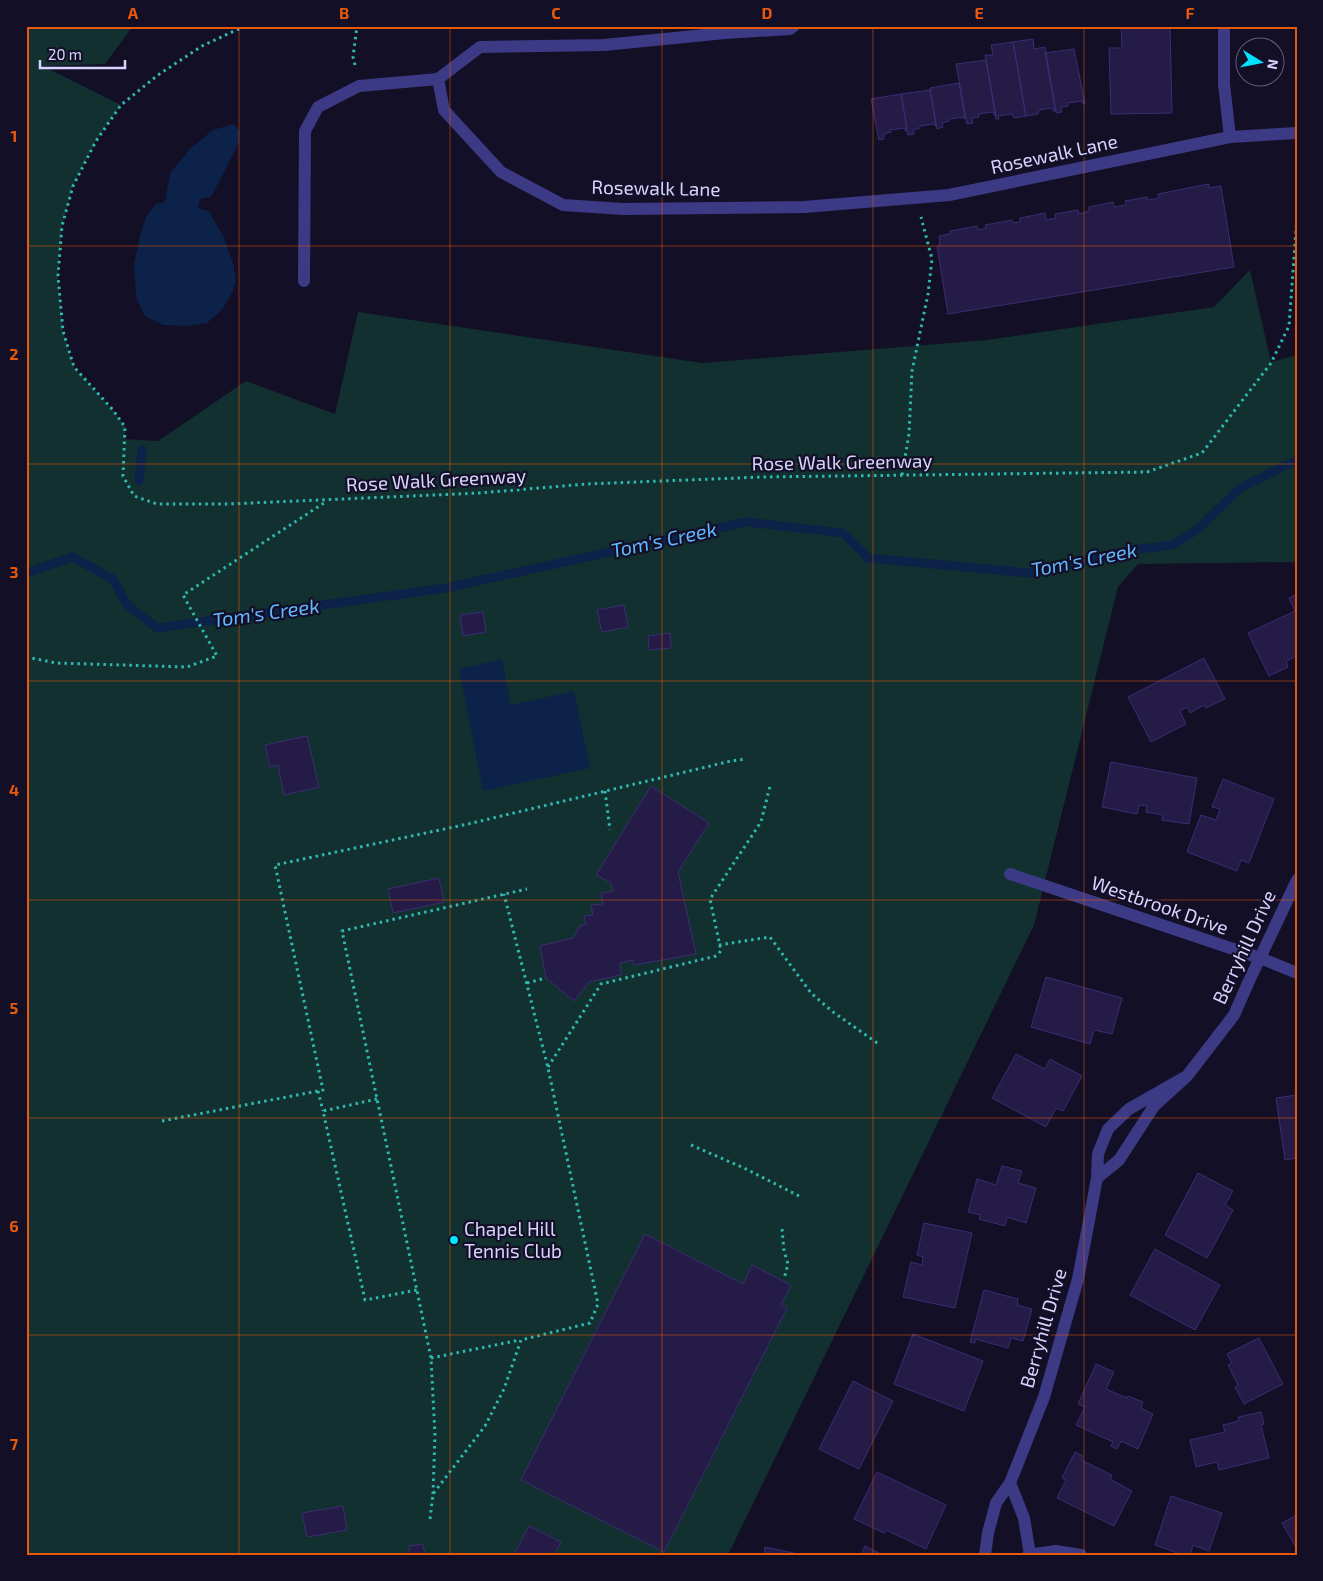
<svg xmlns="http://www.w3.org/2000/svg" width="1323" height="1581" font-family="'Exo 2',sans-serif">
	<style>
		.green { fill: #12302f }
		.water { fill: #0c2248 }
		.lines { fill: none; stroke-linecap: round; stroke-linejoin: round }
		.stream { stroke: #0c2248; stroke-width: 9 }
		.building { fill: #241b47; stroke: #3b2d73 }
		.path { stroke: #2fb8b0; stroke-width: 3; stroke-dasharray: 2.5 4; stroke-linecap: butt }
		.minor { stroke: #3d3a85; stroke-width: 12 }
		.grid { fill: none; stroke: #e8590c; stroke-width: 1; stroke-opacity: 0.55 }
		.poi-dot { fill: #00e5ff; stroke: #130f26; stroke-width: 2 }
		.labels { text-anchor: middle; stroke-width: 4.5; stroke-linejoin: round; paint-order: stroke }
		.street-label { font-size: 19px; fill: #d9d4ff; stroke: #130f26 }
		.poi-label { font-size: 19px; fill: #d9d4ff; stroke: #130f26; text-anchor: start }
		.water-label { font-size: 20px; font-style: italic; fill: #62b6ff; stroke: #130f26 }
		.neatline { fill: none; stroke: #e8590c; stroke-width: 2 }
		.grid-label { font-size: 16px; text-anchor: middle; font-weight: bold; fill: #e8590c }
	</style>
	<rect width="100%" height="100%" fill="#130f26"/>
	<!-- green -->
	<path class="green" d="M26 26H133L105 64 43 66 121 105 96 141 73 186 62 226 58 276 63 331 74 367 113 410 125 426V439L158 441 246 381 335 414 358 312 702 363 987 340 1214 307 1250 270 1271 362 1297 355V562L1138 564 1118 587 1034 925 728 1555H26Z"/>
	<!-- water -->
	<path class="water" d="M233 124 240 131 239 143 211 197 200 199 198 208 209 211 224 238 234 266 236 280 232 293 221 311 207 323 185 326 163 325 145 316 136 297 134 265 140 236 146 217 156 204 165 202 170 173 190 149 213 130Z
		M502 659 511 705 574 691 590 768 483 791 459 669Z"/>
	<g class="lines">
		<!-- stream -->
		<path class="stream" d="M139 481 142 450
			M26 573 72 557 113 579 127 605 157 628 446 588 746 522 843 533 868 558 1030 573 1131 550 1173 545 1198 529 1240 488 1297 460"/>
	</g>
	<!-- building -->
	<path class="building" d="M1121 26H1170L1172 113 1111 114 1109 48H1122Z
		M1033 39 1034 49 1045 47 1056 111H1053V108L1039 110 1038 114 1026 116 1013 42Z
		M1013 42 1026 116 1014 118 1012 114 998 116 999 119H996L985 55H993L991 45Z
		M1074 49 1085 104H1083L1082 101 1068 103V106L1061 107 1062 112 1056 113 1045 53Z
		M986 60 996 115H994L993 112 978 114 979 117 972 118 973 123 967 124 956 64Z
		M959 83 965 119H964V117L949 119V121L942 123 943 127 937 129 930 88Z
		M930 90 936 126H935L934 124 920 126V128L913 130 914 134 908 135 901 94Z
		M901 94 907 130 905 131V128L890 130 891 132 884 134V139L879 140 871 99Z
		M1209 184V188L1221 186 1234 267 948 314 937 246 940 245 939 236 950 234V231L977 226 978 230 986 228 985 225 1012 220 1013 223 1020 222V218L1045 213 1046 220 1056 218 1055 214 1078 210 1079 214 1089 211V207L1113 202 1114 207 1126 205 1125 201 1147 197 1148 200 1159 198 1158 194Z
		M1297 594V656L1286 661 1288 667 1269 676 1248 633 1295 611 1289 598Z
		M624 605 628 627 602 632 597 610Z
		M483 612 486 632 463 636 460 615Z
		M670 633 671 648 649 650 648 636Z
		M1204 658 1225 699 1206 708 1204 705 1190 713 1187 707 1180 711 1186 724 1151 742 1128 697Z
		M307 736 319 787 284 795 278 765 270 767 265 745Z
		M1111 762 1197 778 1189 824 1162 820 1163 815 1146 812 1147 806 1139 805 1137 814 1102 807Z
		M1223 779 1274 799 1249 863 1241 860 1237 871 1187 852 1201 815 1216 820 1220 809 1212 807Z
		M651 786 709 823 678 872 696 954 634 965 633 960 620 963 621 975 589 982 574 1001 546 978 540 946 573 938 580 926 586 924 584 916 593 915 591 905 603 904 601 893 613 891 611 883 596 875Z
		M439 878 444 902 393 913 388 889Z
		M1046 977 1122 998 1112 1034 1094 1030 1090 1044 1031 1027Z
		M1016 1054 1045 1069 1050 1059 1082 1076 1063 1111 1056 1108 1046 1127 992 1098Z
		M1297 1095V1158L1285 1160 1276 1098Z
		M1002 1166 1022 1171 1018 1183 1036 1188 1026 1223 1007 1217 1005 1226 979 1219 980 1215 968 1212 977 1179 996 1185Z
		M1198 1173 1233 1191 1225 1205 1233 1210 1207 1258 1165 1235Z
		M924 1223 972 1233 955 1308 903 1297 911 1262 922 1265 923 1257 917 1255Z
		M645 1234 743 1284 752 1265 791 1285 781 1305 787 1308 664 1552 521 1480Z
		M1155 1249 1220 1285 1195 1330 1130 1295Z
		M984 1290 1018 1299 1017 1305 1032 1309 1023 1341 1011 1338 1008 1348 975 1339V1343L970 1342Z
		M913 1334 983 1361 964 1411 894 1384Z
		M1259 1338 1283 1384 1244 1404 1235 1387 1238 1385 1228 1365 1232 1363 1227 1354Z
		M1096 1364 1114 1372 1106 1389 1127 1398 1128 1396 1143 1402 1141 1408 1153 1414 1138 1449 1121 1441 1117 1449 1111 1446 1113 1442 1076 1425 1085 1407 1078 1404Z
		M853 1381 893 1401 859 1469 819 1449Z
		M1261 1412 1264 1424 1261 1425 1269 1458 1219 1470 1217 1462 1196 1467 1190 1440 1225 1432 1223 1425 1239 1421 1238 1417Z
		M1075 1452 1083 1456 1081 1460 1112 1475 1110 1479 1132 1491 1114 1526 1057 1498 1066 1480 1062 1478Z
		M877 1472 946 1505 926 1549 886 1530 884 1533 854 1519Z
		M1171 1496 1222 1513 1209 1551 1193 1545 1190 1555H1183L1155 1545Z
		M343 1506 347 1530 307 1537 302 1513Z
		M1297 1515V1549L1282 1523Z
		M529 1526 561 1542 554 1555H519L515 1553Z
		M423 1544 425 1555H410L409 1546Z
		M865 1546 883 1555H861Z
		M765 1547 803 1555H764Z"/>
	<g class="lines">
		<!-- path -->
		<path class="path" d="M245 26 202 46 158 75 121 105 96 141 73 186 62 226 58 276 63 331 74 367 113 410 125 427 123 476 134 496 157 504H228L480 493 587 484 762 477 1147 472 1202 453 1271 363 1289 326 1297 217
			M355 65 353 57 357 26
			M902 475 909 434 912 371 928 294 932 259 921 217
			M26 657 56 663 187 667 217 656 183 595 327 501
			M605 791 610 830
			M719 945 770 937 811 993 833 1012 880 1045
			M527 983 546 978
			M548 1067 601 984 716 956 721 951 710 899 761 822 770 786
			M318 1091 323 1111
			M377 1099 323 1111 365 1300 417 1290
			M162 1121 323 1090 275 865 468 824 731 761 746 759
			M691 1145 744 1168 799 1196
			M782 1229 784 1251 788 1264 784 1279
			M431 1358 520 1340
			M433 1494 435 1435 431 1358 342 931 527 889
			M430 1519 433 1494 485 1426 504 1389 521 1340 590 1323 598 1304 548 1068 504 894"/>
		<!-- minor -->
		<path class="minor" d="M794 26 790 29 725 33 604 45 480 47 438 79 444 110 501 172 563 205 623 209 804 207 949 195 1230 137 1297 133
			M1224 26V84L1230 137
			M304 281 305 131 318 107 359 86 438 79
			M1010 874 1260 958 1297 973
			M1097 1178 1119 1160 1154 1106 1187 1076 1234 1015 1249 981 1297 880
			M1010 1483 1024 1518 1030 1555
			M985 1555 988 1533 996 1503 1010 1483 1044 1397 1078 1279 1097 1178 1098 1154 1108 1129 1129 1109 1187 1076
			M1028 1555 1056 1551 1081 1555"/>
	</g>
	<!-- grid -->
	<path class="grid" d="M239 26V1555M450 26V1555M662 26V1555M873 26V1555M1084 26V1555M26 246H1297M26 464H1297M26 681H1297M26 900H1297M26 1118H1297M26 1335H1297"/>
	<!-- markers -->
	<circle class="poi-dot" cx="454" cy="1240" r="5"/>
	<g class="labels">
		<!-- street labels -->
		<g class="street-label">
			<text transform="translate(1054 154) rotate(-12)" y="7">Rosewalk Lane</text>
			<text transform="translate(656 188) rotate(1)" y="7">Rosewalk Lane</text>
			<text transform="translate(842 462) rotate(-1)" y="7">Rose Walk Greenway</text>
			<text transform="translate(436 480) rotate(-3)" y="7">Rose Walk Greenway</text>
			<text transform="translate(1160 905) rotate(19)" y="7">Westbrook Drive</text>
			<text transform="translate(1244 947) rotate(-65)" y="7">Berryhill Drive</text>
			<text transform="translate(1043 1328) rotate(-74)" y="7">Berryhill Drive</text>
		</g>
		<!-- poi labels -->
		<g class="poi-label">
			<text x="464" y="1236">Chapel Hill<tspan x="464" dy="22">Tennis Club</tspan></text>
		</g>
		<!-- water labels -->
		<g class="water-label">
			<text transform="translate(664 540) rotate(-12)" y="7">Tom's Creek</text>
			<text transform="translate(1084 560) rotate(-11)" y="7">Tom's Creek</text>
			<text transform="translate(266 613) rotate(-8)" y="7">Tom's Creek</text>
		</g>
	</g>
	<!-- border -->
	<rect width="1323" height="1581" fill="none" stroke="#130f26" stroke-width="55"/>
	<!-- north arrow -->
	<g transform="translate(1260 62) rotate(100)"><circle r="24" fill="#130f26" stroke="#625e7d"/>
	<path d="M0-4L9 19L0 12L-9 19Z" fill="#00e5ff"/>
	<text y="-8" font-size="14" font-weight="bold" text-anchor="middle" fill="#d9d4ff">N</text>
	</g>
	<!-- scale -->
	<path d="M40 60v8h85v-8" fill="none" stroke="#d9d4ff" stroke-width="2.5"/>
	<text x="48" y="60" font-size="15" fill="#d9d4ff" stroke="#130f26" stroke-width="4" paint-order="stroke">20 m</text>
	<rect x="28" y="28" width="1268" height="1526" class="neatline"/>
	<g class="grid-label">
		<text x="133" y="19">A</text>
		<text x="344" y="19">B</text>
		<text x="556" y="19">C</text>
		<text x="767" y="19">D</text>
		<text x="979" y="19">E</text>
		<text x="1190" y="19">F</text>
		<text x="14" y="142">1</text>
		<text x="14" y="360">2</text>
		<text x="14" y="578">3</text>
		<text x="14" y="796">4</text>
		<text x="14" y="1014">5</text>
		<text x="14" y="1232">6</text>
		<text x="14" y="1450">7</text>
	</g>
</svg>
